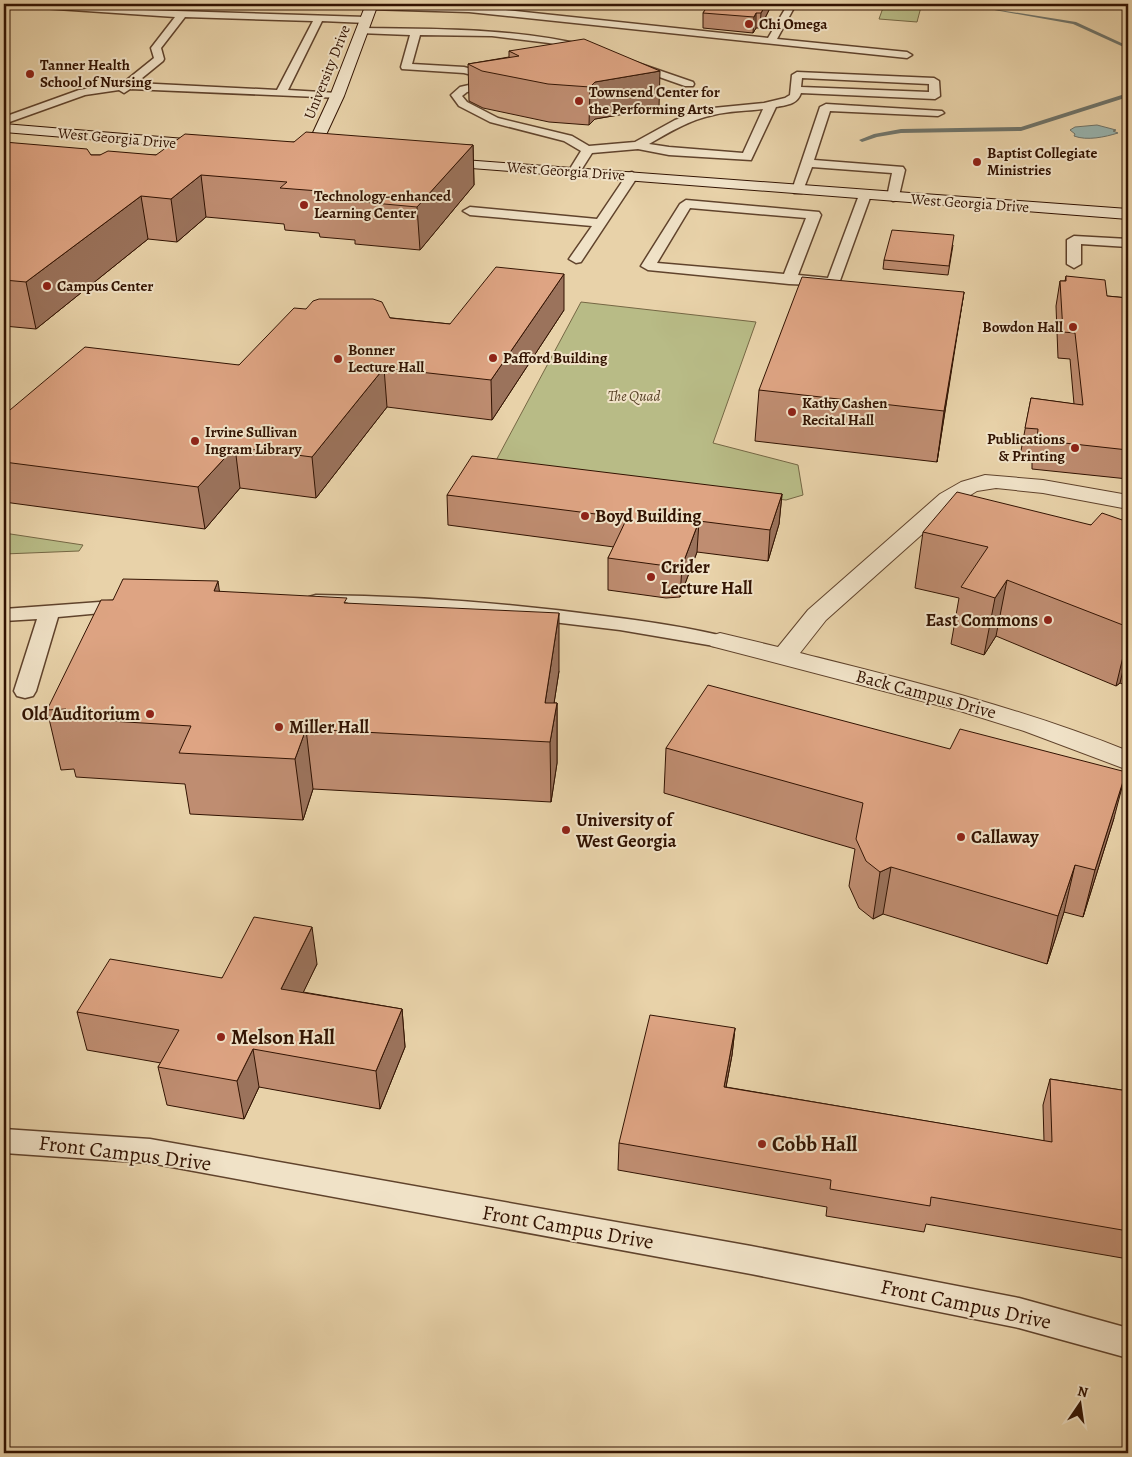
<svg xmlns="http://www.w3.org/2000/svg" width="1132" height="1457" font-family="Alegreya,serif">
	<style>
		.green { fill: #b8bb86; stroke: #756744 }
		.water { fill: #99b6b1; stroke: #70756b }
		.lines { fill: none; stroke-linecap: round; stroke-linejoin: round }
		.stream { fill: #70756b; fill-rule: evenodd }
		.lane-casing { stroke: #60432c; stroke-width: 3 }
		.street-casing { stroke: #60432c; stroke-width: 2 }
		.secondary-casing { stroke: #321302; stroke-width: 2 }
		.lane { fill: #f0e2c7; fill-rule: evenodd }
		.street { fill: #f0e2c7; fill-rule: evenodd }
		.secondary { fill: #f0e2c7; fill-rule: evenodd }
		.wall { fill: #bf8d71; stroke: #321302 }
		.shaded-wall { fill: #9b735c; stroke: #321302 }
		.building { fill: #dea483; stroke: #321302 }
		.poi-dot { fill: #8f2418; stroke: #f0e2c7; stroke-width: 2 }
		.labels { text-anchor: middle; stroke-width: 4; stroke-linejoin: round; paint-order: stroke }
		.far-poi-label { font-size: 15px; font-weight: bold; fill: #321302; stroke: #f0e2c7; text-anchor: start }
		.far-street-label { font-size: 15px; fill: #321302; stroke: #f0e2c7 }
		.far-park-label { font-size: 15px; font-style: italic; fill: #5a452a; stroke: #f0e2c7 }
		.poi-label { font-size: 18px; font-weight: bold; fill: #321302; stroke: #f0e2c7; text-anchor: start }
		.street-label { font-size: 18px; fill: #321302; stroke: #f0e2c7 }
		.near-poi-label { font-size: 21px; font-weight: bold; fill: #321302; stroke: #f0e2c7; text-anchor: start }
		.near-street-label { font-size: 21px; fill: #321302; stroke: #f0e2c7 }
	</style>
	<rect width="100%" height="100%" fill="#e8d2a9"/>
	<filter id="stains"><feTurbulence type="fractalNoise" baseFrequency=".004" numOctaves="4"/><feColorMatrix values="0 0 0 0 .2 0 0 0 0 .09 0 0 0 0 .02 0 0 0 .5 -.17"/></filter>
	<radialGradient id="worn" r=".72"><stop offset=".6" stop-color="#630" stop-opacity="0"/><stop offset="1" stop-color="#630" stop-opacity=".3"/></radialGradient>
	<!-- green -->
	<path class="green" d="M884 5 921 7 917 22 879 19Z
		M581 302 756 322 713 443 798 465 803 495 786 500 492 468Z
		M4 533 83 545 79 551 4 554Z"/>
	<!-- water -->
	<path class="water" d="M1097 125 1116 130 1113 131 1118 133C1105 137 1087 141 1074 136L1075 134 1070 130 1075 127Z"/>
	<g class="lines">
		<!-- stream -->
		<path class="stream" d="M961 4 1076 22 1128 46V49L1073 24Z
			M1128 93V97L1021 131 901 133 877 137 862 142 859 140 874 134 901 129 1021 127Z"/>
		<defs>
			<path id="lane" d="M22 4H60L144 10 366 17 371 20 366 23 322 21 288 90 337 93 342 96 341 98 130 89 124 93 119 90 85 95 4 124V117L79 90 123 83 154 58 151 48 175 17 27 7ZM185 17 313 21 277 90 136 83 163 61 164 59 161 48Z
				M371 4 469 6 768 38 788 4H796L777 39 907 52 912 55 907 58 469 12 368 9V5Z
				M362 28C441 29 515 28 593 47L594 49 589 52 549 43 492 36 420 35 412 64 464 67 501 77 504 82 503 84 467 92 462 96 467 102 498 118 572 136 589 146 635 142 675 120 692 114 713 108 764 103 785 98 790 95 792 75 797 72 934 78 939 81 940 96 935 99 801 93C797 105 786 105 776 107L751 160 669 155 638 149 592 153 578 175 574 176 568 172 581 151 564 141 490 122 459 106 451 95 460 87 491 80 464 73 402 69 401 67 410 35 359 33V29ZM802 78 929 84V92L801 87ZM763 109 743 153 669 147 649 144C670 132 689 120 713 115 729 111 747 111 763 109Z
				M632 61 693 82 694 84 693 86H685L628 66 627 64 628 62Z
				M826 104 942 111 944 113 938 116 830 111 814 160 903 167 905 170 898 200 893 201 887 197 892 173 812 167 802 193H794L792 190 820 107Z
				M632 172 638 176 581 262 576 263 569 259 592 226 470 215 463 211 470 207 597 219 628 173Z
				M865 191 871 195 838 286 789 284 648 270 641 266 680 204 686 200 819 212 821 215 798 275 828 278 859 195ZM690 208 806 218 784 274 657 263Z
				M1074 236 1128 239V247L1081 244V264L1074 268 1067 264V240Z
				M316 595C413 596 508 603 604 616 645 621 687 627 727 637L730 641 727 645 720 647 620 630 519 618 418 610 309 605 306 601 309 597Z
				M127 600 134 602 137 606 134 610 58 617 36 691 33 696 25 698 17 696 14 691 37 619 4 621V609Z
				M4 1129 150 1139 751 1246 1019 1298 1128 1328V1358L1019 1328 751 1274 150 1163 4 1153Z"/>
			<path id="street" d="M985 475 1043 480 1128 495V509L1043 493 996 488 977 491 956 504 826 620 800 653C911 681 1022 708 1128 751V770L1024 731 960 711 711 646 707 641 711 636 720 633 778 647 808 610 940 494 961 482Z"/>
			<path id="secondary" d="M366 4H378L344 96 318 152 316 155H306L304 152 330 96Z
				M4 124 209 141 214 142 216 145 214 148 209 149 4 132Z
				M437 158 1128 209V219L432 165 430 162 432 159Z"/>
		</defs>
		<!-- lane casing -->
		<use href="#lane" class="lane-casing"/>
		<!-- street casing -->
		<use href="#street" class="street-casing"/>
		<!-- secondary casing -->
		<use href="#secondary" class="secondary-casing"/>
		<!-- lane -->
		<use href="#lane" class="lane"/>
		<!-- street -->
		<use href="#street" class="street"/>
		<!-- secondary -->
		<use href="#secondary" class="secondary"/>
	</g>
	<!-- wall -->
	<path class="wall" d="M705 4H772L760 28H756L753 33 703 28V13L709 4Z
		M509 51 659 108 595 119 589 125 549 122 483 108 469 101 468 64 509 57Z
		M4 142 91 155H156L294 142 473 145 474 185 420 250 355 244V240L320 237 319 233 285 230 284 224 206 217 177 242 148 239 36 329 4 326Z
		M953 245 948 275 883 269 884 260Z
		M1066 276 1107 296 1128 298V479L1032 469V458L1020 456 1031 398 1074 404 1070 359 1058 358 1056 306 1060 281H1065Z
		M964 292 937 462 755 441 759 390Z
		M306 309 450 324 564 310 492 420 387 407 316 498 240 488 205 529 4 502V415L239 365Z
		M782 494 779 524 768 561 697 552 680 597 666 598 608 590V558L614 547 448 525 447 495Z
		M1128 522V686L1120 683 1116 686 996 636 984 655 951 644 959 598 915 588 923 532 1091 525Z
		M220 592 347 603 559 671 554 703H557V763L551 802 313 789 303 820 190 814 185 784 76 777 74 769 61 770 47 710Z
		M666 748 1114 818 1083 917 1064 912 1047 964 883 914 873 919 859 908 849 886 855 849 664 793Z
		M317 964 303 992 402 1009 405 1047 380 1109 259 1087 244 1119 167 1105 158 1067 161 1063 87 1050 77 1012 222 978Z
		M735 1028 732 1055 726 1087 1044 1141 1043 1105 1050 1079 1128 1091V1259L926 1224 924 1232 826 1216 827 1207 618 1170 619 1143Z"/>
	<!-- shaded-wall -->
	<path class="shaded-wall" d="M766 4H772L760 28 761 13Z
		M756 13V28L753 33 754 17Z
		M660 71 659 108 595 119 589 125 590 87 595 82Z
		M473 145 474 185 420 250 417 207Z
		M201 175 206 217 177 242 171 199Z
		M141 196 148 239 36 329 26 282Z
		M564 274V310L492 420 491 380Z
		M964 292 956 339 937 462 944 411Z
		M384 368 387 407 316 498 312 457Z
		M235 447 240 488 205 529 198 487Z
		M782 494 779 524 768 561 770 530Z
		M699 521 697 552 680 597 682 566Z
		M1007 580 996 636 984 655 995 598Z
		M218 581 226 638 214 591Z
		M559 613V671L548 742 545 703Z
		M1128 636V649L1120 683 1116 686Z
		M557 703V763L551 802 550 742Z
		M306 729 313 789 303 820 295 759Z
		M1126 772 1114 818 1083 917 1095 870Z
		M1075 865 1064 912 1047 964 1058 916Z
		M891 867 883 914 873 919 880 872Z
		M312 927 317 964 287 1026 281 989Z
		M402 1009 405 1047 380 1109 376 1071Z
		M735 1028 732 1055 721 1113 724 1087Z
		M253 1049 259 1087 244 1119 237 1081Z"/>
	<!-- building -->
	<path class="building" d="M709 4H766L761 13H756L754 17 703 13Z
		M584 39 660 71 595 82 590 87 548 84 482 71 468 64 519 56 509 51Z
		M306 132 473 145 417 207 352 201 355 198 316 194 319 191 280 188 287 182 201 175 171 199 141 196 26 282 4 280V142L87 149 91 155H100L108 151 156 155 185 134 294 142Z
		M892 230 954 235 949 266 884 260Z
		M496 267 564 274 491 380 384 368 312 457 235 447 198 487 4 462V415L85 347 239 365 294 308 306 309 313 301 319 299H373L382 302 390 318 450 324Z
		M1066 276 1105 280 1107 296 1128 298V450L1037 440 1038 429 1025 428 1031 398 1083 405 1075 333 1063 332 1060 281H1066Z
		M802 277 964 292 944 411 759 390Z
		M472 456 782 494 770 530 699 521 682 566H667L608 558 627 518 447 495Z
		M957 492 1091 525 1102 513 1128 522V627L1007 580 995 598 961 587 988 547 923 532Z
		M123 579 218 581 214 591 347 598 344 603 559 613 545 703H557L550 742 306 729 295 759 179 753 191 726 62 718 66 709 47 710 101 600H113Z
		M708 685 950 749 960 729 1126 772 1095 870 1075 865 1058 916 891 867 880 872 866 861 856 839 863 803 666 748Z
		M254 917 312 927 281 989 402 1009 376 1071 253 1049 237 1081 158 1067 179 1030 77 1012 110 959 222 978Z
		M650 1015 735 1028 724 1087 1052 1142 1050 1079 1128 1091V1231L931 1197 930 1206 830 1189 831 1180 619 1143Z"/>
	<!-- markers -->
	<g class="poi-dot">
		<circle cx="749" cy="24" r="5"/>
		<circle cx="30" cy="74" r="5"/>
		<circle cx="579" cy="101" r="5"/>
		<circle cx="977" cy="162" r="5"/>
		<circle cx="304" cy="205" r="5"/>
		<circle cx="47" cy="286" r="5"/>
		<circle cx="1073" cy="327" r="5"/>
		<circle cx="493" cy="358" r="5"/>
		<circle cx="338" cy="359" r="5"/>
		<circle cx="792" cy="412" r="5"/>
		<circle cx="195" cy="441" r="5"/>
		<circle cx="1075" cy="448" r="5"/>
		<circle cx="585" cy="516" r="5"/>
		<circle cx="651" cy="577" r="5"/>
		<circle cx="1048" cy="620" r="5"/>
		<circle cx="150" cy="714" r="5"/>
		<circle cx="279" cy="727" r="5"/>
		<circle cx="566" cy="830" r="5"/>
		<circle cx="961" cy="837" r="5"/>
		<circle cx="221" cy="1037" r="5"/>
		<circle cx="762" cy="1144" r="5"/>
	</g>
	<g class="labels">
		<!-- far-poi labels -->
		<g class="far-poi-label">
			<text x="759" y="29">Chi Omega</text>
			<text x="40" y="70">Tanner Health<tspan x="40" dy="17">School of Nursing</tspan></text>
			<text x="589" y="97">Townsend Center for<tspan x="589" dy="17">the Performing Arts</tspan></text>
			<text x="987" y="158">Baptist Collegiate<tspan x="987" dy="17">Ministries</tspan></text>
			<text x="314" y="201">Technology-enhanced<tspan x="314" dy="17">Learning Center</tspan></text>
			<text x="57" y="291">Campus Center</text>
			<text x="1063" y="332" text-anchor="end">Bowdon Hall</text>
			<text x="348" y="355">Bonner<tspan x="348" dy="17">Lecture Hall</tspan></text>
			<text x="503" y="363">Pafford Building</text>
			<text x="802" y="408">Kathy Cashen<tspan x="802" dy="17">Recital Hall</tspan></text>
			<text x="205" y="437">Irvine Sullivan<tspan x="205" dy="17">Ingram Library</tspan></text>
			<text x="1065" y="444" text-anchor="end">Publications<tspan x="1065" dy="17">&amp; Printing</tspan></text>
		</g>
		<!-- far-street labels -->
		<g class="far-street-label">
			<text transform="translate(327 72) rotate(-68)" y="5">University Drive</text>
			<text transform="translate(117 138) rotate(5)" y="5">West Georgia Drive</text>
			<text transform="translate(566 171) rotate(4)" y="5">West Georgia Drive</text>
			<text transform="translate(970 203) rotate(4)" y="5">West Georgia Drive</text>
		</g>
		<!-- far-park labels -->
		<g class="far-park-label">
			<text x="634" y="401">The Quad</text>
		</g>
		<!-- poi labels -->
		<g class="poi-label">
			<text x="595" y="522">Boyd Building</text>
			<text x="661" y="573">Crider<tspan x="661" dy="21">Lecture Hall</tspan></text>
			<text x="1038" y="626" text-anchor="end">East Commons</text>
			<text x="140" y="720" text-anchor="end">Old Auditorium</text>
			<text x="289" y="733">Miller Hall</text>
			<text x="576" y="826">University of<tspan x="576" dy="21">West Georgia</tspan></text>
			<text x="971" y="843">Callaway</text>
		</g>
		<!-- street labels -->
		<g class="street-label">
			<text transform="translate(926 694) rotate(15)" y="6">Back Campus Drive</text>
		</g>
		<!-- near-poi labels -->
		<g class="near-poi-label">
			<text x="231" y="1044">Melson Hall</text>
			<text x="772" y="1151">Cobb Hall</text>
		</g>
		<!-- near-street labels -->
		<g class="near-street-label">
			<text transform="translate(125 1153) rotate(7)" y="7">Front Campus Drive</text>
			<text transform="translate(568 1227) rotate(10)" y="7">Front Campus Drive</text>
			<text transform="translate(966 1304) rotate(12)" y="7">Front Campus Drive</text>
		</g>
	</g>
	<!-- margin -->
	<rect width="1132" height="1457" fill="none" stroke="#e8d2a9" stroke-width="20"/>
	<rect x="5" y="5" width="1122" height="1447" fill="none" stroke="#321302" stroke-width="2.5"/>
	<rect x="10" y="10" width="1112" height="1437" fill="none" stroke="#321302"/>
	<!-- north arrow -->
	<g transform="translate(1080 1404) rotate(13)" stroke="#f0e2c7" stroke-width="4" paint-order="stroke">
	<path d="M0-4L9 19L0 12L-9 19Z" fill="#321302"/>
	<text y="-8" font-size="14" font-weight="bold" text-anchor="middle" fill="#321302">N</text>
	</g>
	<rect width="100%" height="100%" filter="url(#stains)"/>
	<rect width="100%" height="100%" fill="url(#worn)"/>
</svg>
